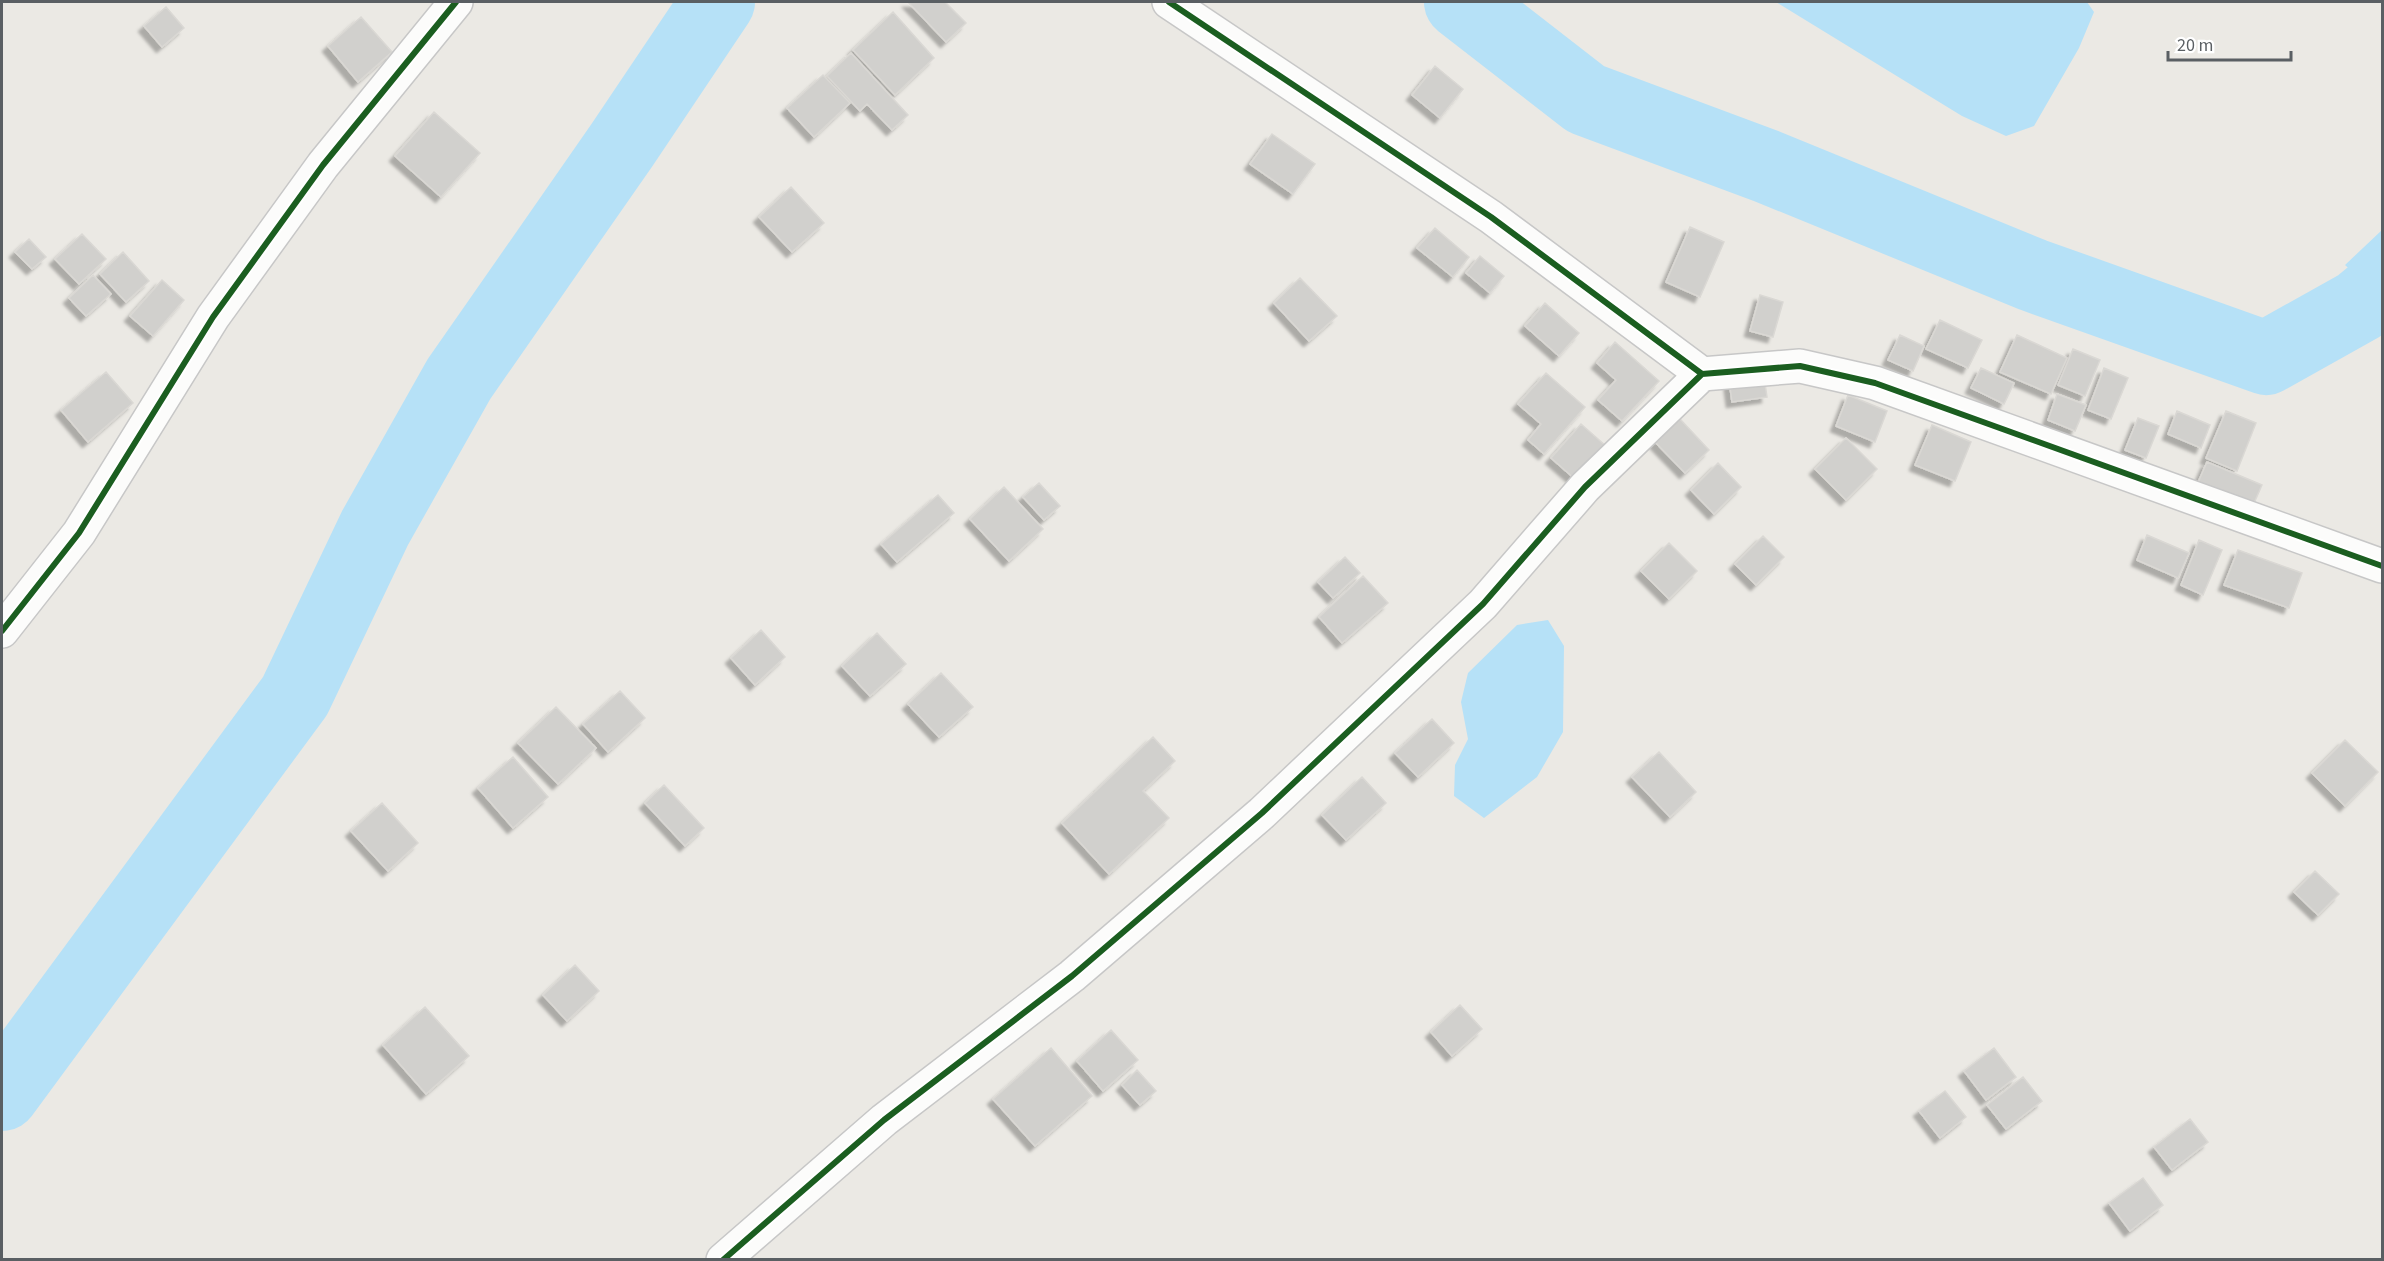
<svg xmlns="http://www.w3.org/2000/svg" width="2384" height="1261" font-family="'Source Sans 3',sans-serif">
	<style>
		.water { fill: #b6e1f7 }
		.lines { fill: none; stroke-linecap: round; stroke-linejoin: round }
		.river { stroke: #b6e1f7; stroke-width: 74 }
		.building { fill: #d1d0cd; stroke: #dad8d4; stroke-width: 1.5; filter: url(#shadow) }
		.minor-casing { stroke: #c7c7c7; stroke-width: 36 }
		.minor { stroke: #fcfcfb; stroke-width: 33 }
		.cycleway-casing { stroke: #fff; stroke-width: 10 }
		.cycleway { stroke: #1b5e20; stroke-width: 6 }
	</style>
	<defs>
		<filter id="shadow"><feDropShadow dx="-5.5" dy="5.5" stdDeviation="1.5" flood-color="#0004"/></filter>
	</defs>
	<rect width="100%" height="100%" fill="#ebe9e4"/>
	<!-- water -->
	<path class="water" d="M1776 2H2087L2094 12 2079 48 2034 126 2006 136 1962 116Z
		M2382 230V299L2345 265Z
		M1548 620 1564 646 1563 732 1537 777 1484 818 1454 796 1455 765 1468 739 1461 702 1468 673 1517 625Z"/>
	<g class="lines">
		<!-- river -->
		<path class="river" d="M1461 2 1586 99 1766 166 2033 275 2266 358 2359 306 2382 287
			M2 1094 295 696 375 528 459 379 622 145 718 2"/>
	</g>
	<!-- building -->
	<path class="building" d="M908 2H945L966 23 946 42Z
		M166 7 184 28 162 47 144 26Z
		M893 12 934 58 895 95 853 50Z
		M361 17 392 52 358 82 328 46Z
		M851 53 908 115 892 130 867 104 860 111 827 76Z
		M1435 66 1463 89 1440 118 1412 95Z
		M823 75 850 103 814 137 787 108Z
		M434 112 480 153 441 197 395 156Z
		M1272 134 1315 164 1293 194 1250 164Z
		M791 187 824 223 792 252 759 217Z
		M1690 227 1724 242 1700 297 1666 282Z
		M1435 228 1469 257 1453 277 1417 248Z
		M82 234 106 259 79 284 55 259Z
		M29 239 46 257 32 269 15 252Z
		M123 252 149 281 126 302 100 274Z
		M1480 256 1504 276 1490 293 1466 273Z
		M93 275 111 294 86 316 69 298Z
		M1300 278 1337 316 1309 341 1274 303Z
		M162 280 184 300 153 336 130 316Z
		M1760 295 1783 302 1773 337 1750 331Z
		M1545 303 1579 333 1559 356 1525 326Z
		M1940 320 1982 340 1968 368 1926 349Z
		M1900 335 1924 346 1913 371 1888 360Z
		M2017 335 2067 358 2051 394 2000 372Z
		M1615 342 1659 381 1622 421 1598 400 1616 380 1597 363Z
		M2073 349 2100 360 2085 396 2058 385Z
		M1981 368 2014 383 2004 404 1971 388Z
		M2104 368 2128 378 2111 419 2088 410Z
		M106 372 133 403 88 442 61 410Z
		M1546 373 1585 407 1544 454 1528 440 1541 424 1518 404Z
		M1764 376 1767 397 1732 402 1729 380Z
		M2057 394 2086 405 2075 431 2048 420Z
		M1848 395 1887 411 1875 442 1836 426Z
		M2177 411 2210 425 2201 448 2168 434Z
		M2226 411 2256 423 2237 471 2206 458Z
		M2138 418 2159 426 2146 458 2125 450Z
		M1680 419 1709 450 1685 473 1655 442Z
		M1581 424 1606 446 1576 480 1551 458Z
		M1932 425 1971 442 1955 481 1915 465Z
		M1846 438 1877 469 1846 500 1815 469Z
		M2207 462 2262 485 2251 510 2196 487Z
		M1718 463 1741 487 1714 514 1691 490Z
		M1039 483 1060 506 1044 520 1023 497Z
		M1004 487 1043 529 1009 561 970 519Z
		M938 495 954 513 897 562 881 544Z
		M2147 535 2189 553 2178 578 2137 560Z
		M1763 536 1784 557 1756 585 1735 564Z
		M2199 540 2222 550 2203 595 2181 585Z
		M1669 543 1697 571 1669 599 1641 571Z
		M2238 550 2302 573 2289 608 2224 585Z
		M1345 557 1360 573 1333 598 1318 582Z
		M1363 576 1388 603 1342 643 1319 617Z
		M761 630 785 657 755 685 731 658Z
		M877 633 906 664 870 696 842 666Z
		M941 673 973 707 939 737 908 704Z
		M620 691 645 718 608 752 583 724Z
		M556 707 596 748 558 784 518 743Z
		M1432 719 1454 743 1418 777 1395 753Z
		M1153 737 1175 761 1143 791 1169 818 1109 874 1062 823Z
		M2345 740 2378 772 2345 806 2312 773Z
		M1659 752 1696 792 1670 817 1632 777Z
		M513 757 548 797 513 828 478 788Z
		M1362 777 1386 803 1346 840 1322 815Z
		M664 785 704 828 685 846 645 803Z
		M382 803 418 843 388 871 351 831Z
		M2315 871 2339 894 2318 915 2294 892Z
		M575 965 599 991 567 1021 543 995Z
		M1460 1005 1482 1029 1452 1056 1431 1032Z
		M425 1007 469 1056 426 1094 383 1045Z
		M1111 1030 1138 1060 1103 1091 1077 1061Z
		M1051 1048 1092 1096 1035 1146 993 1099Z
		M1994 1048 2016 1077 1986 1100 1964 1071Z
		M1137 1070 1156 1091 1140 1105 1122 1085Z
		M2023 1077 2042 1101 2006 1129 1987 1105Z
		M1945 1091 1966 1117 1940 1138 1919 1111Z
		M2190 1119 2208 1142 2172 1170 2154 1147Z
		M2143 1178 2163 1205 2130 1231 2109 1203Z"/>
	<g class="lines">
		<defs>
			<path id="minor" d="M1169 2 1491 217 1702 374 1800 366 1875 383 2382 566
				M2 631 79 533 213 317 323 165 456 2
				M723 1260 884 1120 1072 976 1262 813 1483 604 1585 487 1702 374"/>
		</defs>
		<!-- minor casing -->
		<use href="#minor" class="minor-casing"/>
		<!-- minor -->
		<use href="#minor" class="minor"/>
		<defs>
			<path id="cycleway" d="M1169 2 1491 217 1702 374 1800 366 1875 383 2382 566
				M2 631 79 533 213 317 323 165 456 2
				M723 1260 884 1120 1072 976 1262 813 1483 604 1585 487 1702 374"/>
		</defs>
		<!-- cycleway casing -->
		<use href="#cycleway" class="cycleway-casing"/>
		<!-- cycleway -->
		<use href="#cycleway" class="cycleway"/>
	</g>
	<!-- border -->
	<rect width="2384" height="1261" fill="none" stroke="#5a5f63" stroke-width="6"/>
	<!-- scale -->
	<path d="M2168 51v9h123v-9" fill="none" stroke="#5a5f63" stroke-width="3"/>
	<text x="2177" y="51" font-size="18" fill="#5a5f63" stroke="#ffffff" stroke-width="4.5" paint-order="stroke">20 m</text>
</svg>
